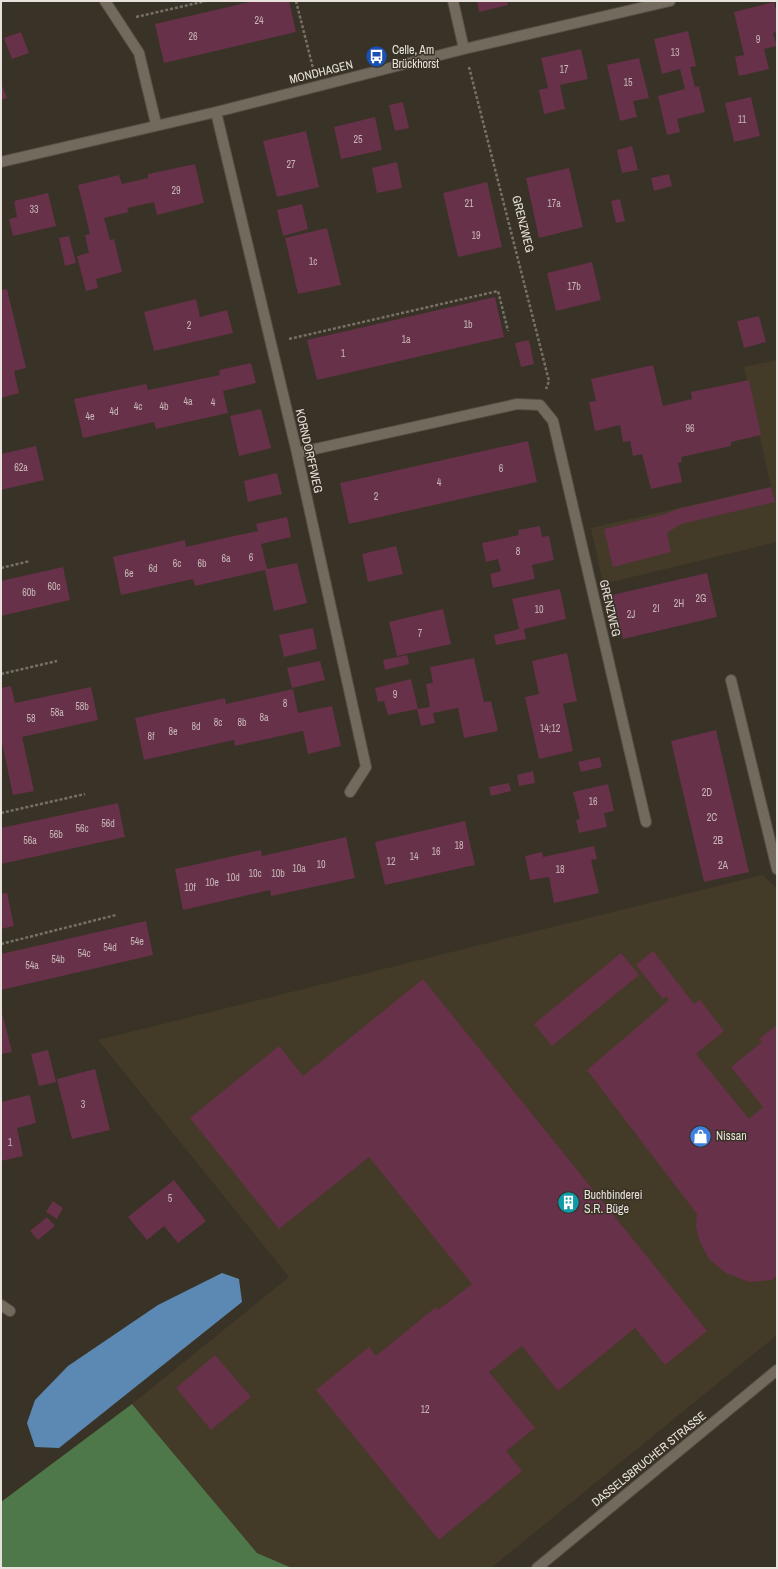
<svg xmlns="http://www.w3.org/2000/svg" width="778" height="1569" font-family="'Archivo Narrow',sans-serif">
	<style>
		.built { fill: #443a28 }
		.forest { fill: #4e774a }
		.water { fill: #5b89b3 }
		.building { fill: #673149 }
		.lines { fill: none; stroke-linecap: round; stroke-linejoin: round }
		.minor-casing { stroke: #544e44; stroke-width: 12 }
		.path { stroke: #767066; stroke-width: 2.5; stroke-dasharray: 3 2; stroke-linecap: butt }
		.minor { stroke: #716a5d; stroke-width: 10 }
		.labels { text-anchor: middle; stroke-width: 3; stroke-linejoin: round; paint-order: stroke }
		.number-label { font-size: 10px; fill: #c7b6b6 }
		.poi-label { font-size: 12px; fill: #e7e2db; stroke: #393226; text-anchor: start }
		.street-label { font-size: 12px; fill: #e7e2db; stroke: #393226 }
	</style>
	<rect width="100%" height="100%" fill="#393226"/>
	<!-- built -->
	<path class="built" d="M777 360V542L603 584 591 528 771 487 744 367Z
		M762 875 777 888V1335L491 1568H292L257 1553 132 1404 289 1277 98 1040Z"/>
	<!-- forest -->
	<path class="forest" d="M132 1404 257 1553 292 1568H1V1502Z"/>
	<!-- water -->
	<path class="water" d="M222 1273 239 1279 242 1302 59 1448 35 1447 27 1423 35 1400 68 1366 158 1305Z"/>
	<!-- building -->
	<path class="building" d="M254 1H289L296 32 164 63 155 24Z
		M477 1H507L508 5 479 12Z
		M774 2 777 14V32L773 33 777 46 764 49 769 69 739 76 735 57 744 55 734 12Z
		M688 31 696 66 690 67 695 87 699 86 705 112 677 119 680 132 667 135 658 96 685 89 680 69 662 74 654 39Z
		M21 32 29 53 12 59 4 38Z
		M581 49 588 79 560 85 565 109 544 114 539 90 548 88 541 58Z
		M639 58 649 98 633 101 637 117 620 121 607 65Z
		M1 83 7 98 1 100Z
		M751 97 760 136 734 142 725 103Z
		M403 102 409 128 395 131 389 105Z
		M375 117 382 150 341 159 334 127Z
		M306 131 319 187 277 197 263 141Z
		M632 146 638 170 622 173 617 150Z
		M397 162 402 188 377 193 372 168Z
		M195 164 204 203 157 215 154 202 127 208 129 212 104 218 110 240 114 239 122 272 96 279 98 288 86 291 77 256 89 253 85 235 90 234 78 185 119 175 122 184 148 178V174Z
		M569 168 583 227 539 238 526 178Z
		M669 174 672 186 654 191 651 178Z
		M487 182 502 247 458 257 443 193Z
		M48 193 56 226 13 236 9 219 17 217 14 201Z
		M620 199 625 221 616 223 611 201Z
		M302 204 308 229 283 236 277 210Z
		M327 228 341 285 298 294 285 238Z
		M69 236 76 263 65 266 59 238Z
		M592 262 601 300 556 311 547 273Z
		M7 289 26 368 14 371 19 393 1 398V290Z
		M495 297 504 337 317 380 307 340Z
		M196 299 200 317 227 310 233 333 154 351 144 312Z
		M759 316 766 342 744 348 737 321Z
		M529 340 534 364 521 367 515 343Z
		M251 363 256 383 223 391 228 413 156 429 154 422 83 438 74 399 146 384 148 390 220 375 219 370Z
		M653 365 663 406 692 399 691 392 749 380 761 435 731 442V446L681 457 682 462 678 463 682 482 651 489 642 454 633 456 630 441 623 442 620 425 595 431 589 402 596 401 591 379Z
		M261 409 271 448 239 456 230 416Z
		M528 441 537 482 349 524 340 483Z
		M36 446 44 480 1 490V454Z
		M277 473 282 494 248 502 244 481Z
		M771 487 775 502 681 524 667 533 671 552 613 567 604 529 662 515 678 509Z
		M287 517 291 537 261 544 267 569 297 563 307 603 274 611 265 570 195 586 193 579 121 595 113 557 185 540 186 547 234 536 258 531 256 524Z
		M540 526 542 537 549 536 554 560 532 565 535 579 493 588 490 574 501 571 498 559 486 562 482 543 519 535 518 530Z
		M396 546 403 574 368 582 362 554Z
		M63 567 70 600 1 616V581Z
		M707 573 717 617 623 639 612 595Z
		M560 589 566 619 524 629 526 639 496 645 494 635 519 629 512 599Z
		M443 609 451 644 397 656 389 622Z
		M313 628 317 649 284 657 279 635Z
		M567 653 577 701 563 704 573 751 539 759 525 697 539 694 532 661Z
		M407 655 409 664 385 670 383 660Z
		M474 658 484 702 491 701 498 731 464 738 458 708 433 713 435 723 421 726 417 709 430 707 426 684 433 683 430 667Z
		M320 661 325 680 292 688 287 668Z
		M411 679 418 709 388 715 384 701 378 702 375 688Z
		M11 686 15 703 91 687 98 720 22 737 34 791 13 795 1 738V688Z
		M293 689 298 713 332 706 341 746 308 754 303 731 235 746 234 740 144 760 135 718 225 698 226 704Z
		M716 730 749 872 704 882 671 741Z
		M600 757 602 767 581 772 578 762Z
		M533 771 535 783 519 786 517 775Z
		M509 783 511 791 491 796 489 787Z
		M608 784 614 811 604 813 607 827 579 833 576 820 580 819 573 792Z
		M118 803 125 837 1 864V828Z
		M465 821 475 865 385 885 375 842Z
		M346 837 355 878 271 896 270 890 183 910 175 869 261 850 262 856Z
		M594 846 597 859 591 860 599 893 554 903 549 877 530 880 525 856 542 852 543 857Z
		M7 893 14 926 1 929V894Z
		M146 921 153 955 1 990V954Z
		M653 951 694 1004 700 1000 724 1031 696 1054 749 1119 763 1107 731 1067 762 1042 759 1039 777 1025V1276L772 1280 749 1282 726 1273 709 1259 700 1242 696 1226 697 1214 587 1070 669 1000 666 996 663 999 636 965Z
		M621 953 639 975 552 1046 534 1024Z
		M423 979 707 1331 665 1365 635 1328 558 1391 522 1346 489 1372 535 1428 506 1451 522 1471 439 1540 316 1390 369 1347 376 1356 436 1307 438 1310 472 1284 369 1157 279 1229 190 1118 279 1046 303 1076Z
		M1 1009 12 1052 1 1054Z
		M48 1050 56 1082 39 1086 31 1054Z
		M95 1069 110 1130 72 1139 57 1079Z
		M30 1095 36 1123 17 1128 23 1156 1 1161V1102Z
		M174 1180 206 1221 178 1243 164 1226 147 1240 128 1217Z
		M53 1201 63 1208 57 1219 46 1212Z
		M47 1217 55 1226 38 1240 30 1231Z
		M215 1355 251 1397 211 1430 176 1388Z"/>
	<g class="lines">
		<defs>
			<path id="minor" d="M105 1 139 53 156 124
				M453 1 464 49
				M216 112 297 453 366 767 350 792
				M1 162 216 112 464 49 670 1
				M297 453 517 404 540 405 553 421 646 822
				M731 680 777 869
				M1 1305 10 1311
				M537 1568 777 1370"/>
		</defs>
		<!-- minor casing -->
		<use href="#minor" class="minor-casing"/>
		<!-- path -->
		<path class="path" d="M296 1 313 68
			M136 17 206 1
			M469 67 549 381 546 389
			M289 339 498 291 508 331
			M1 568 30 561
			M1 674 57 661
			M1 813 85 794
			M1 944 116 915"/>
		<!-- minor -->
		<use href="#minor" class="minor"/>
	</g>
	<!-- icons -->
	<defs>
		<symbol id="bus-disc" viewBox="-11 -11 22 22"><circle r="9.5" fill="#1a4fb4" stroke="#393226"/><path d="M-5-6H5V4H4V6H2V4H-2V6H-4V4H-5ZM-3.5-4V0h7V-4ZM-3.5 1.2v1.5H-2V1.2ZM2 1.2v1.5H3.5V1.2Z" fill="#fff"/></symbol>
		<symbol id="shop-disc" viewBox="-11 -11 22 22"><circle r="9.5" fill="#3f7fe0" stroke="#393226"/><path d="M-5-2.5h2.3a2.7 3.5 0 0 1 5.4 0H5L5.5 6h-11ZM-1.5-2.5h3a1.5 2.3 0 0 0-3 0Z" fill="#fff"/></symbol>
		<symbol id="building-disc" viewBox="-11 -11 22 22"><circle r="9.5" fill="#0f9aa8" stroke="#393226"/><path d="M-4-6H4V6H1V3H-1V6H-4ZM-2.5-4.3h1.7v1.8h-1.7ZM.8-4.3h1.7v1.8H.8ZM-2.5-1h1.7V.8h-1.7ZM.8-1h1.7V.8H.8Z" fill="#fff"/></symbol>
	</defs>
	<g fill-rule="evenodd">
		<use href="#bus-disc" x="364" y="44" width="25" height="25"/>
		<use href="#shop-disc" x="688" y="1124" width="25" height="25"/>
		<use href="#building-disc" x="556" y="1190" width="25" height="25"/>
	</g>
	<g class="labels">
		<!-- number labels -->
		<g class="number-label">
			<text x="259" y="24">24</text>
			<text x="193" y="40">26</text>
			<text x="758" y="43">9</text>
			<text x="675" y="56">13</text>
			<text x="564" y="73">17</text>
			<text x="628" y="86">15</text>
			<text x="742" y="123">11</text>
			<text x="358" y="143">25</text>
			<text x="291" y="168">27</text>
			<text x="176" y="194">29</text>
			<text x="469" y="207">21</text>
			<text x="554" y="207">17a</text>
			<text x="34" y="213">33</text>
			<text x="476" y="239">19</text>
			<text x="313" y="265">1c</text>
			<text x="574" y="290">17b</text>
			<text x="468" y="328">1b</text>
			<text x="189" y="329">2</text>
			<text x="406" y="343">1a</text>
			<text x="343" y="357">1</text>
			<text x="188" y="405">4a</text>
			<text x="213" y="406">4</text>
			<text x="138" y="410">4c</text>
			<text x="164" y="410">4b</text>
			<text x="114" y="415">4d</text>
			<text x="90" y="420">4e</text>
			<text x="690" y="432">96</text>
			<text x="21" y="471">62a</text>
			<text x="501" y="472">6</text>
			<text x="439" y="486">4</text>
			<text x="376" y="500">2</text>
			<text x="518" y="555">8</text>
			<text x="251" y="561">6</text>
			<text x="226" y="562">6a</text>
			<text x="177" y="567">6c</text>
			<text x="202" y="567">6b</text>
			<text x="153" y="572">6d</text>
			<text x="129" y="577">6e</text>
			<text x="54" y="590">60c</text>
			<text x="29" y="596">60b</text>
			<text x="701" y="602">2G</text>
			<text x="679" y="607">2H</text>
			<text x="656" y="612">2I</text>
			<text x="539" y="613">10</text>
			<text x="631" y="618">2J</text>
			<text x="420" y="637">7</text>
			<text x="395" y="698">9</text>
			<text x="285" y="707">8</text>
			<text x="82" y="710">58b</text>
			<text x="57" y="716">58a</text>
			<text x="264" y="721">8a</text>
			<text x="31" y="722">58</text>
			<text x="218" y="726">8c</text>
			<text x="242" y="726">8b</text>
			<text x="196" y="730">8d</text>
			<text x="550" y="732">14;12</text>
			<text x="173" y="735">8e</text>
			<text x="151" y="740">8f</text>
			<text x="707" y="796">2D</text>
			<text x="593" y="805">16</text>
			<text x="712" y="821">2C</text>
			<text x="108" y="827">56d</text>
			<text x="82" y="832">56c</text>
			<text x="56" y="838">56b</text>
			<text x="30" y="844">56a</text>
			<text x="718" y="844">2B</text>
			<text x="459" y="849">18</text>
			<text x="436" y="855">16</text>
			<text x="414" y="860">14</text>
			<text x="391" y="865">12</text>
			<text x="321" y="868">10</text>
			<text x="723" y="869">2A</text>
			<text x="299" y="872">10a</text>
			<text x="560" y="873">18</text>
			<text x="255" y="877">10c</text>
			<text x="278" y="877">10b</text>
			<text x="233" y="881">10d</text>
			<text x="212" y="886">10e</text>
			<text x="190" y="891">10f</text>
			<text x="137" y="945">54e</text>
			<text x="110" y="951">54d</text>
			<text x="84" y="957">54c</text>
			<text x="58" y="963">54b</text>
			<text x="32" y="969">54a</text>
			<text x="83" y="1108">3</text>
			<text x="10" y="1146">1</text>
			<text x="170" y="1202">5</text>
			<text x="425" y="1413">12</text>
		</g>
		<!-- poi labels -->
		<g class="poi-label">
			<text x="392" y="54">Celle, Am<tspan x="392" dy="14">Brückhorst</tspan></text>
			<text x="716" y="1140">Nissan</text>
			<text x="584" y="1199">Buchbinderei<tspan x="584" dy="14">S.R. Büge</tspan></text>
		</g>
		<!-- street labels -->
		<g class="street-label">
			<text transform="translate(321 72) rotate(-14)" y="4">MONDHAGEN</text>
			<text transform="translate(523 224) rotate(76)" y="4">GRENZWEG</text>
			<text transform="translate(309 451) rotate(77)" y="4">KORNDORFFWEG</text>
			<text transform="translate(610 608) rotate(77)" y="4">GRENZWEG</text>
			<text transform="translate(649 1459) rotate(-39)" y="4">DASSELSBRUCHER STRASSE</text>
		</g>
	</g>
	<!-- border -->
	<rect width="778" height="1569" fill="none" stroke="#e7e2db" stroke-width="4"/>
</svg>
